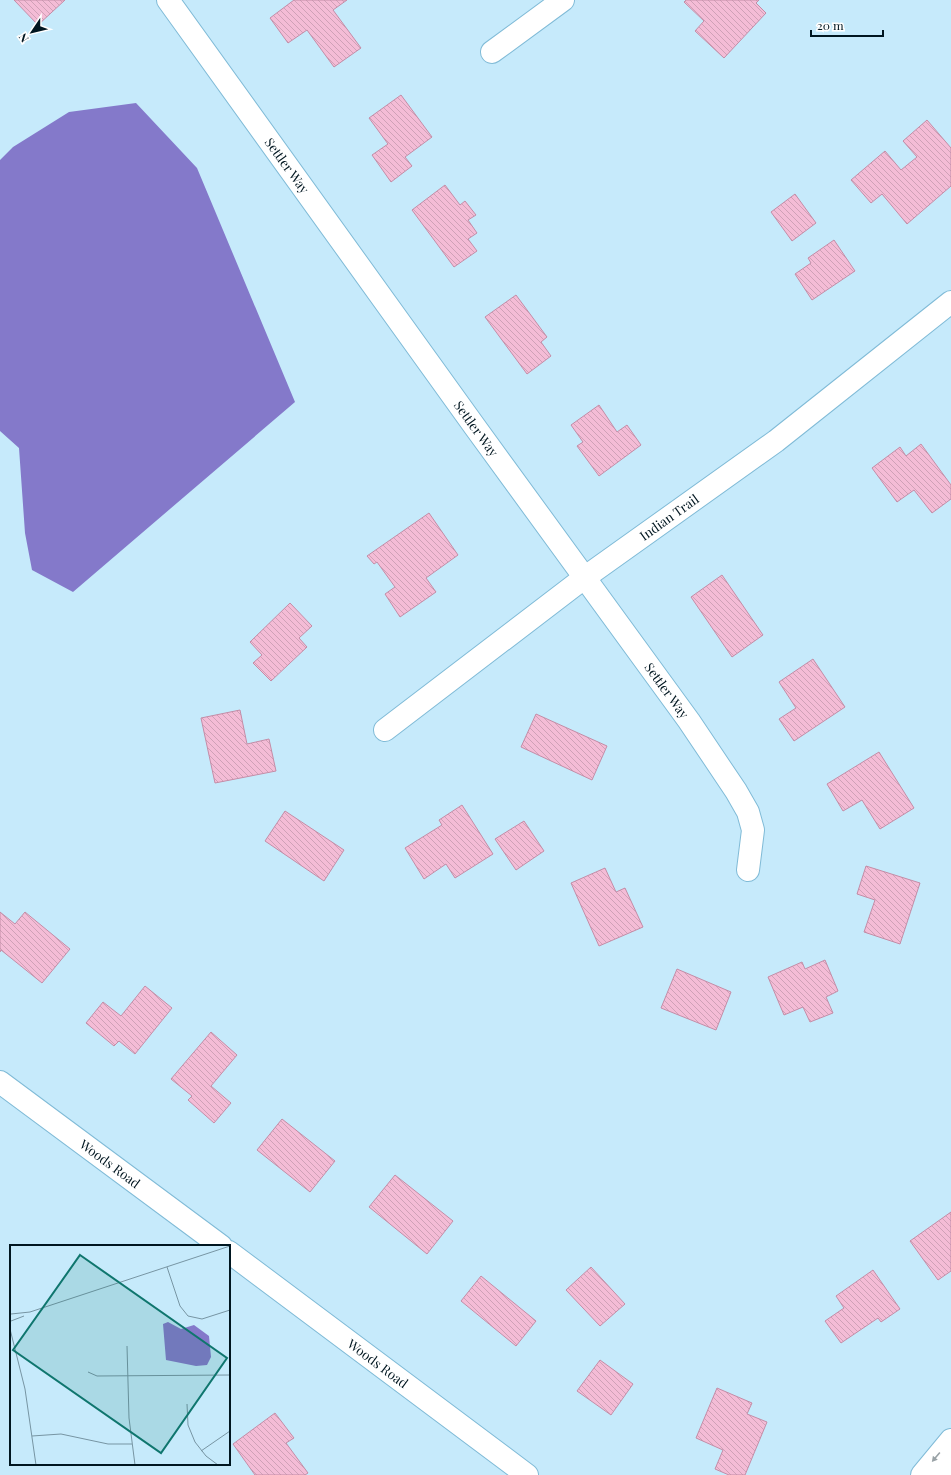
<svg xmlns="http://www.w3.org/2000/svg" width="951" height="1475" font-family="'Playfair Display',serif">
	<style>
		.water { fill: #8479ca }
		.building { fill: url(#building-back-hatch); stroke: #c38da7 }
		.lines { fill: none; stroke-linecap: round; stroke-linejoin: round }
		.minor-casing { stroke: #80bbd7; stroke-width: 24 }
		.tertiary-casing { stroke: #80bbd7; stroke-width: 24 }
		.minor { stroke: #fff; stroke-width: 22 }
		.tertiary { stroke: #fff; stroke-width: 22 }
		.oneway { fill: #99a2a6 }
		.labels { text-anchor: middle; stroke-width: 3.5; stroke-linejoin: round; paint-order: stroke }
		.street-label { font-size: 13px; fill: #001620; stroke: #fff }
		.inset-road { fill: none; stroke: #7795a3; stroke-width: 1 }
		.view { fill: #0f766e; fill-opacity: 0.15; stroke: #0f766e; stroke-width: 2 }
		.inset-edge { fill: none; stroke: #001620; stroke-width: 2 }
	</style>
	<defs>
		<pattern id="building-back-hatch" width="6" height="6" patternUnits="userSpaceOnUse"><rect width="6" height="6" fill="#f4bcd6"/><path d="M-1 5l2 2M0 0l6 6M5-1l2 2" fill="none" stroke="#cfa1b7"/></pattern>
	</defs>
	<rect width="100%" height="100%" fill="#c6eafb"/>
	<!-- water -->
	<path class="water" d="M136 103 197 168 295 402 73 592 32 570 25 533 19 448 0 431V160L13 147 69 112Z"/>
	<!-- building -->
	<path class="building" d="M14 0H65L38 25Z
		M294 0H347L333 10 361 48 334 67 307 30 288 43 270 18Z
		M686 0H759L756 3 766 13 724 58 695 31 704 21 684 2Z
		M401 95 432 137 405 157 412 166 391 182 372 155 388 144 369 118Z
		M927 120 951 148V186L907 224 882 194 871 203 851 180 885 151 901 170 917 157 903 141Z
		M445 185 460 205 465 201 476 215 468 220 477 233 468 239 477 251 454 267 412 210Z
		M795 194 816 223 792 241 771 212Z
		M834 240 855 271 812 300 795 274 811 263 808 258Z
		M516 295 547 337 541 342 551 356 527 374 485 317Z
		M599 405 617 432 627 425 641 445 599 476 577 446 583 442 571 425Z
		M921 444 951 485V499L932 513 914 490 897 502 872 468 900 447 906 456Z
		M429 513 458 555 426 578 436 592 400 617 385 594 395 587 377 562 374 564 367 556Z
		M722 575 763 635 732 657 691 597Z
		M290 603 312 626 299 638 307 647 271 681 253 663 262 655 250 642Z
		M813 659 845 707 794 741 779 719 796 708 779 682Z
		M240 710 247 744 269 739 276 771 215 783 201 718Z
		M536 714 607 746 592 780 521 747Z
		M879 752 914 808 880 829 862 800 843 811 827 784Z
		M462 805 493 854 455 878 446 864 424 879 405 848 442 825 439 820Z
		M285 811 344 850 324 881 265 841Z
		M524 821 544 851 516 870 495 839Z
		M866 866 920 883 900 944 864 932 875 900 857 894Z
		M605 868 616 892 625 888 643 927 599 946 571 883Z
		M0 912 15 924 25 912 70 949 42 983 1 950 0 952Z
		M825 960 838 991 826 997 833 1013 810 1022 803 1007 784 1015 768 977 802 962 805 969Z
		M677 969 731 992 716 1030 661 1008Z
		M145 986 172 1008 135 1054 119 1041 114 1046 86 1023 103 1002 121 1016Z
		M211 1032 237 1055 211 1086 231 1103 214 1123 188 1100 192 1096 171 1079Z
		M282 1119 335 1161 310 1192 257 1150Z
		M395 1175 453 1221 427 1254 369 1207Z
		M951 1212V1271L938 1280 910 1241Z
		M591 1267 625 1304 600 1326 566 1290Z
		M873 1270 900 1309 881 1322 878 1318 841 1343 825 1321 844 1308 836 1296Z
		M481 1276 536 1321 516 1346 461 1301Z
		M600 1360 633 1384 611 1415 577 1391Z
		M717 1388 752 1403 747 1414 767 1422 745 1475H729L715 1469 723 1450 696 1438Z
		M275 1413 294 1438 286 1443 308 1473 305 1475H255L233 1444Z"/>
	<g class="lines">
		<defs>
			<g id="minor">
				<path id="s1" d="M168 0 475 427 689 721 736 791 748 812 753 830 748 870"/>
				<path d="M492 52 563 0"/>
				<path id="s2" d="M385 730 584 578 776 441 951 302"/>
			</g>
			<g id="tertiary">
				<path id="s3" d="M0 1082 221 1246"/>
				<path id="s4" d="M229 1252 527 1475"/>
				<path d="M922 1475 951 1440"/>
				<path d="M946 1475 951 1468"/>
			</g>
		</defs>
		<!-- minor casing -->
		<use href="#minor" class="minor-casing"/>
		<!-- tertiary casing -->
		<use href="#tertiary" class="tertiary-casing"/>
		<!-- minor -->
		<use href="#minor" class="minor"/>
		<!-- tertiary -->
		<use href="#tertiary" class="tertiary"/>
	</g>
	<!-- one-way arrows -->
	<defs><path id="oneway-solid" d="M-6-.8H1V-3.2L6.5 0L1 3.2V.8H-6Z"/></defs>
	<use class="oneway" href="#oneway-solid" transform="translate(936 1457) rotate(130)"/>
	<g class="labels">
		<!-- street labels -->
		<g class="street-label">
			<text dy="5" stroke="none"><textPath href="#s1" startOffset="204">Settler Way</textPath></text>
			<text dy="5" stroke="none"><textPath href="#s1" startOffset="528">Settler Way</textPath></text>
			<text dy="5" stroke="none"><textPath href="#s2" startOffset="355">Indian Trail</textPath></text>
			<text dy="5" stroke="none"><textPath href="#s1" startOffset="852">Settler Way</textPath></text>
			<text dy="5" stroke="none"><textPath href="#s3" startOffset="137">Woods Road</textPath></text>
			<text dy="5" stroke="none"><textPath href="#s4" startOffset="186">Woods Road</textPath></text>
		</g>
	</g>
	<!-- overview -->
	<g transform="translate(10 1245)">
		<rect width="220" height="220" fill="#c6eafb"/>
		<path d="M158 77 171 84 184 80 199 91 201 112 197 120 186 121 156 115 153 79Z" fill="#8479ca"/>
		<path class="inset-road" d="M157 22 170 61 178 71 192 74 220 65M1 69 20 67 220 1M1 76 14 71M0 84 15 144 26 220M117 101 119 173 125 220M78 127 87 131 220 130M177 159 178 180 185 197 196 211 208 220M22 191 51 189 98 199H122M191 206 220 186"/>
		<path class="view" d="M70 10 217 113 151 208 3 105Z"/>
		<rect width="220" height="220" class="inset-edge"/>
	</g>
	<!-- north arrow -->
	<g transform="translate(32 32) rotate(235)" stroke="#ffffff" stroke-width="3" paint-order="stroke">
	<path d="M0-3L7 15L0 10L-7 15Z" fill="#001620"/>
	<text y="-6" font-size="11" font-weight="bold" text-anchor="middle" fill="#001620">N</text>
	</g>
	<!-- scale -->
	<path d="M811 30v6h72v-6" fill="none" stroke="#001620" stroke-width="2"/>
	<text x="817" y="30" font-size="12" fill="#001620" stroke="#ffffff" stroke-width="3" paint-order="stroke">20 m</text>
</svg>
